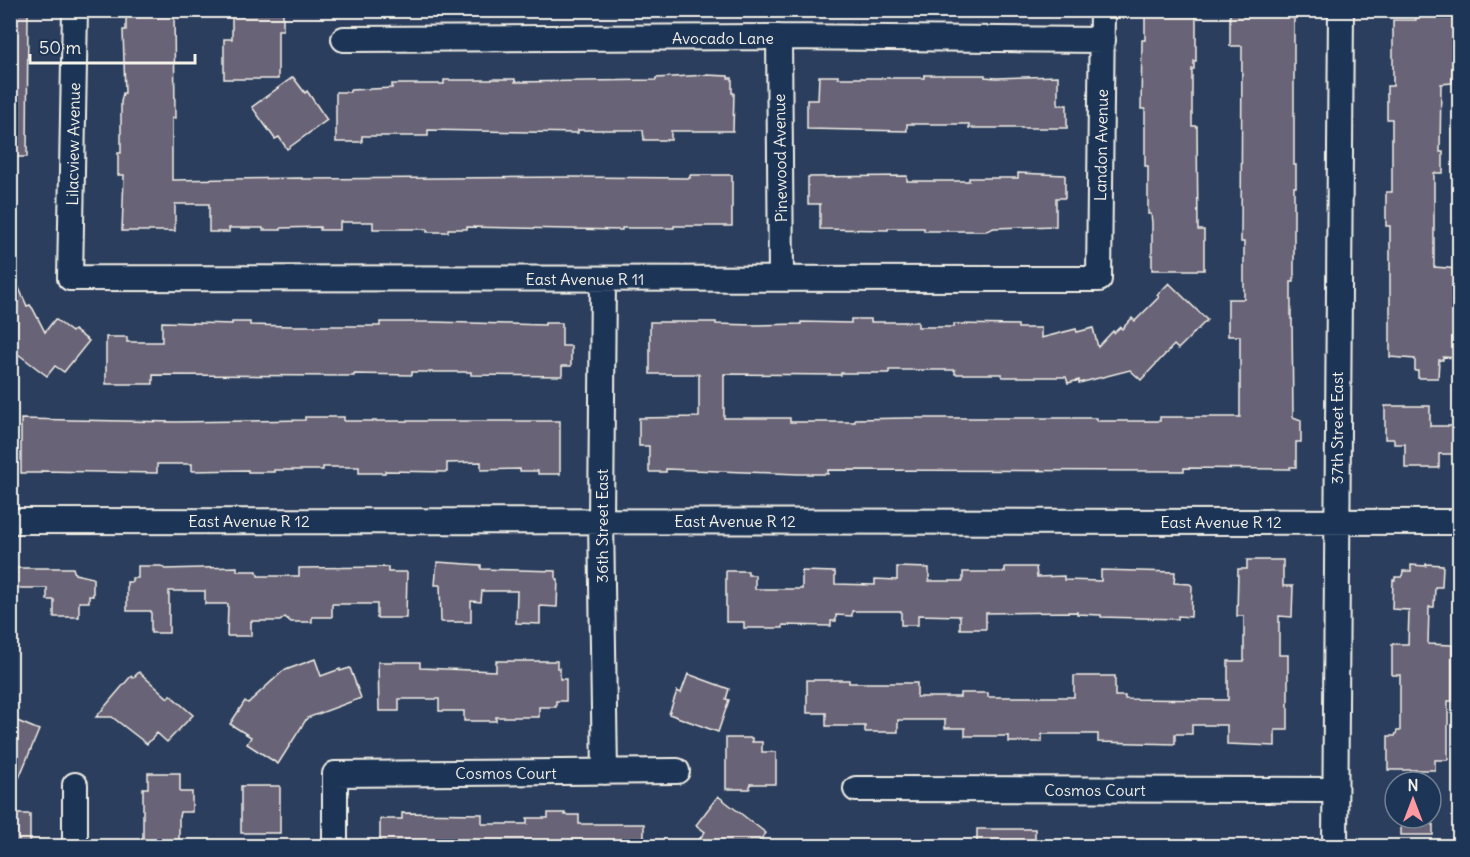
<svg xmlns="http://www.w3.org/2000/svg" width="1470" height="857" font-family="Delius,sans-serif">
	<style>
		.building { fill: #696377; stroke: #f4f1e8; stroke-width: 1.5 }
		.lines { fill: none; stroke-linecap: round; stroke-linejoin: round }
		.minor-casing { stroke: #f4f1e8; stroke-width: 28 }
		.minor { stroke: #1d3557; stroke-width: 24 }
		.labels { text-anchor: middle; stroke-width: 4.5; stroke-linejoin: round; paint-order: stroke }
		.street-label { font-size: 16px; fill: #f4f1e8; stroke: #1d3557 }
	</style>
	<rect width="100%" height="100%" fill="#2c3e5d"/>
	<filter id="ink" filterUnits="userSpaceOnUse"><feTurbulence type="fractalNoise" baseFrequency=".0167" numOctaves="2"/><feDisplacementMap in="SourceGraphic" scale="12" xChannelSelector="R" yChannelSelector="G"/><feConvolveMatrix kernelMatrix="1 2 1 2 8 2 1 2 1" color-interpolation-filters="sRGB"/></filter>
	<g filter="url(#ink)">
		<!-- building -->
		<path class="building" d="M10 10H28L27 157H10Z
			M126 10H174L175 118H172V180L302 178V179L573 177 690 178V175H732V226H674V228H622V230L467 227V229H448V232H427V229H373V222H340V230H320V227L281 228V230H263V228H229V232H209V204H175V231H122L124 175H118V153H121V102L123 93H125L123 30H126Z
			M232 10H283V30H278V79H224V39H232Z
			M1145 10H1196V61H1194V69H1192V126H1197L1198 230H1204V270H1152V223L1151 214H1148V166H1145V109H1141L1142 40H1145Z
			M1230 10H1292V16H1294V165H1296V187H1294V282H1291V319H1292L1293 417 1301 420V442H1296V467H1290V469L1184 468V471L828 470V474H798L666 469V472H649V446H639V418L699 417V374H650V322H716V324L755 325 801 324V322L851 323V319H871V322H918V327H954V324L1018 325V328H1041V338L1076 329 1077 332 1093 328 1098 347 1113 331 1114 333 1120 327 1122 329 1132 318 1135 321 1159 297 1157 295 1169 283 1207 320 1178 349 1174 345 1141 380 1130 370 1079 383V380L1068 383 1066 377H1002V374H955V370H889V373H841V375L724 374V418H790V422H855V419L907 418H1097V421H1160V417H1240V336H1228V299H1244V242H1241V235L1242 46H1230Z
			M1416 10H1454L1452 83 1441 84 1440 152H1443V173H1434V267L1460 269V311L1457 358 1443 357V360H1439L1438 378H1418V371H1415V359L1390 357V226H1386V192H1392V119H1387V86H1393V20H1416Z
			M706 75 728 76V78H732V93H734L733 131H671V140H644L643 130H578V133L428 130V136H362V142H336V92H350V90L392 88V84H444V80H492V79H515V82L656 80V78Z
			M924 75H985V77L996 78 1058 76V105H1067V128H969V124H907V131L807 129V100H818L819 76H838V78H924Z
			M293 77 305 93 307 91 327 120 287 149 279 137 275 139 252 107Z
			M1018 173 1065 175V198H1056V226L994 228 986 231H924V228H888V230L820 229V204H808V177L907 176V181H969V178H1018Z
			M10 268 27 306 30 305 33 309 45 332 55 319 72 332 74 330 89 341 64 372 55 366 47 376 10 348Z
			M162 322 232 324V322H250V325L291 326H380V322H434L545 325V323H562V346H571V366H562V376L471 375V372H412V375L354 374V376L153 375V384H106V337H127V342H162Z
			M1385 406H1430V426H1460V454H1439V468H1405V444H1394V439H1385Z
			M305 417H344V421H560V474H538V471H520V469L481 470V462L447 463V472L385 471V473H359V467H323V470H274V472H248V470L192 471V464H157V473L41 471V473H21V419L175 422 305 420Z
			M1247 560H1283V586H1293L1292 617 1279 616V655H1288V730H1275V746L1227 744V725H1192V734H1175V744L1098 742V734H1042V742H1009V736H965V728H945V720H898V732H865V726H826V713H807V680H849V683H917V697H960V693H988V697H1074V676H1115V696H1125V699L1228 700V661H1244V616H1237L1238 569H1247Z
			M437 562 481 565V569L556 571V579H558L557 607 540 606V624L516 623 517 591H482L481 602 471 601V622H441L440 585H435Z
			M1426 564 1443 565 1442 587H1435L1434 607H1429L1428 644 1452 645V701H1448V760H1435V770H1388V736H1395L1397 731H1400V675H1392V644H1408L1409 610 1392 609 1393 580H1395V577H1402L1403 571H1411V565L1426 566Z
			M138 566H161L165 569 237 567V571H257L258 576H299V568L388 567V572H407L406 618H377V604H332V617H312V622H291L285 617 280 621H251V636H227L228 604H205V591H169V633H151V611H127V582H132V578H138Z
			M897 567 929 568V581H963V572H1005V567H1036L1037 577 1064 576V580L1101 581V570L1175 572 1174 583 1190 584 1192 586 1191 617 1178 616V619L1101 617V615L1077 614V612L986 613V629H960V616L918 615V625H901V611H852V616L836 615V621H831V626L783 625V628H744V622H726V571H748V575H755V589H802V571L835 572V584L875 585V579L897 580Z
			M10 568H73L75 574 93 578V596H89V602H79V617H54V600H47V588H10Z
			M315 659 321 676 340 669V671L350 668 361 698 307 718 278 764 247 744 251 737 230 724 245 701 248 703 283 671Z
			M496 661H557V668H560V679H566V701H556V707H539V717H496V721H464V711H439V699H399V711H379L378 662H420V668L496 671Z
			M139 672 168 698 170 695 193 715 167 742 157 733 147 744 112 717H96L131 676 133 678Z
			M688 674 729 689 726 699 729 700 718 732 669 714 677 691 681 693Z
			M10 718 39 730 11 797H10Z
			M726 738H752V742H762V752H776V784H750V789H726Z
			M148 773H180V792H192V812H180L179 817V846H143V788H148Z
			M241 786H280V833H241Z
			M718 796 766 833 755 846H694L705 832 696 825Z
			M402 813 482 814V824H527V818H548V813H565V815H579V824H644V846H380V819H402Z
			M10 814H30V846H10Z
			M1401 818H1433V835H1401Z
			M977 829H1035V846H977Z"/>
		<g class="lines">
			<defs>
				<path id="minor" d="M75 10 70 278 1099 279 1102 10
					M779 37 781 278
					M344 39 779 37 1103 40
					M603 279 601 521 605 772
					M10 521 1460 522
					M75 785V846
					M856 789 1334 790
					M335 846V774L677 771
					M1335 846 1341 10"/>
			</defs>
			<!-- minor casing -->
			<use href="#minor" class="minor-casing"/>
			<!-- minor -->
			<use href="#minor" class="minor"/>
		</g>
	</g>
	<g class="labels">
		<!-- street labels -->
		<g class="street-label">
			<text x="723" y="44">Avocado Lane</text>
			<text transform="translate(73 144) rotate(-89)" y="6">Lilacview Avenue</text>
			<text transform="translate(1101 145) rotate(-89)" y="6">Landon Avenue</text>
			<text transform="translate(780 158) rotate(-91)" y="6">Pinewood Avenue</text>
			<text x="585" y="285">East Avenue R 11</text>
			<text transform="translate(1337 428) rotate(-90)" y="6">37th Street East</text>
			<text x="249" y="527">East Avenue R 12</text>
			<text x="735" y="527">East Avenue R 12</text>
			<text x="1221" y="528">East Avenue R 12</text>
			<text transform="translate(602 526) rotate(-90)" y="6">36th Street East</text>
			<text x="506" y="779">Cosmos Court</text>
			<text x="1095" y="796">Cosmos Court</text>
		</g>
	</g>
	<!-- margin -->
	<rect width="1470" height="857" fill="none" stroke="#1d3557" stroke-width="36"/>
	<rect x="18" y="18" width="1434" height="821" fill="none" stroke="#f4f1e8" stroke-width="2" filter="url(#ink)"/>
	<!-- north arrow -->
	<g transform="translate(1413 800)"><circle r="28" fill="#1d3557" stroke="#738091" stroke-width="1.5"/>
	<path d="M0-4.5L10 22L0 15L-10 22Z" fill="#ff9aa2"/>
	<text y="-9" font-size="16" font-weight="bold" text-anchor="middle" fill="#f4f1e8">N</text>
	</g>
	<!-- scale -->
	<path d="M30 54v9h165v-9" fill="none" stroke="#f4f1e8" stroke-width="3"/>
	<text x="39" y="54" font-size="18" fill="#f4f1e8" stroke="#1d3557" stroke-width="4.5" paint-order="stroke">50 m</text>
</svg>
